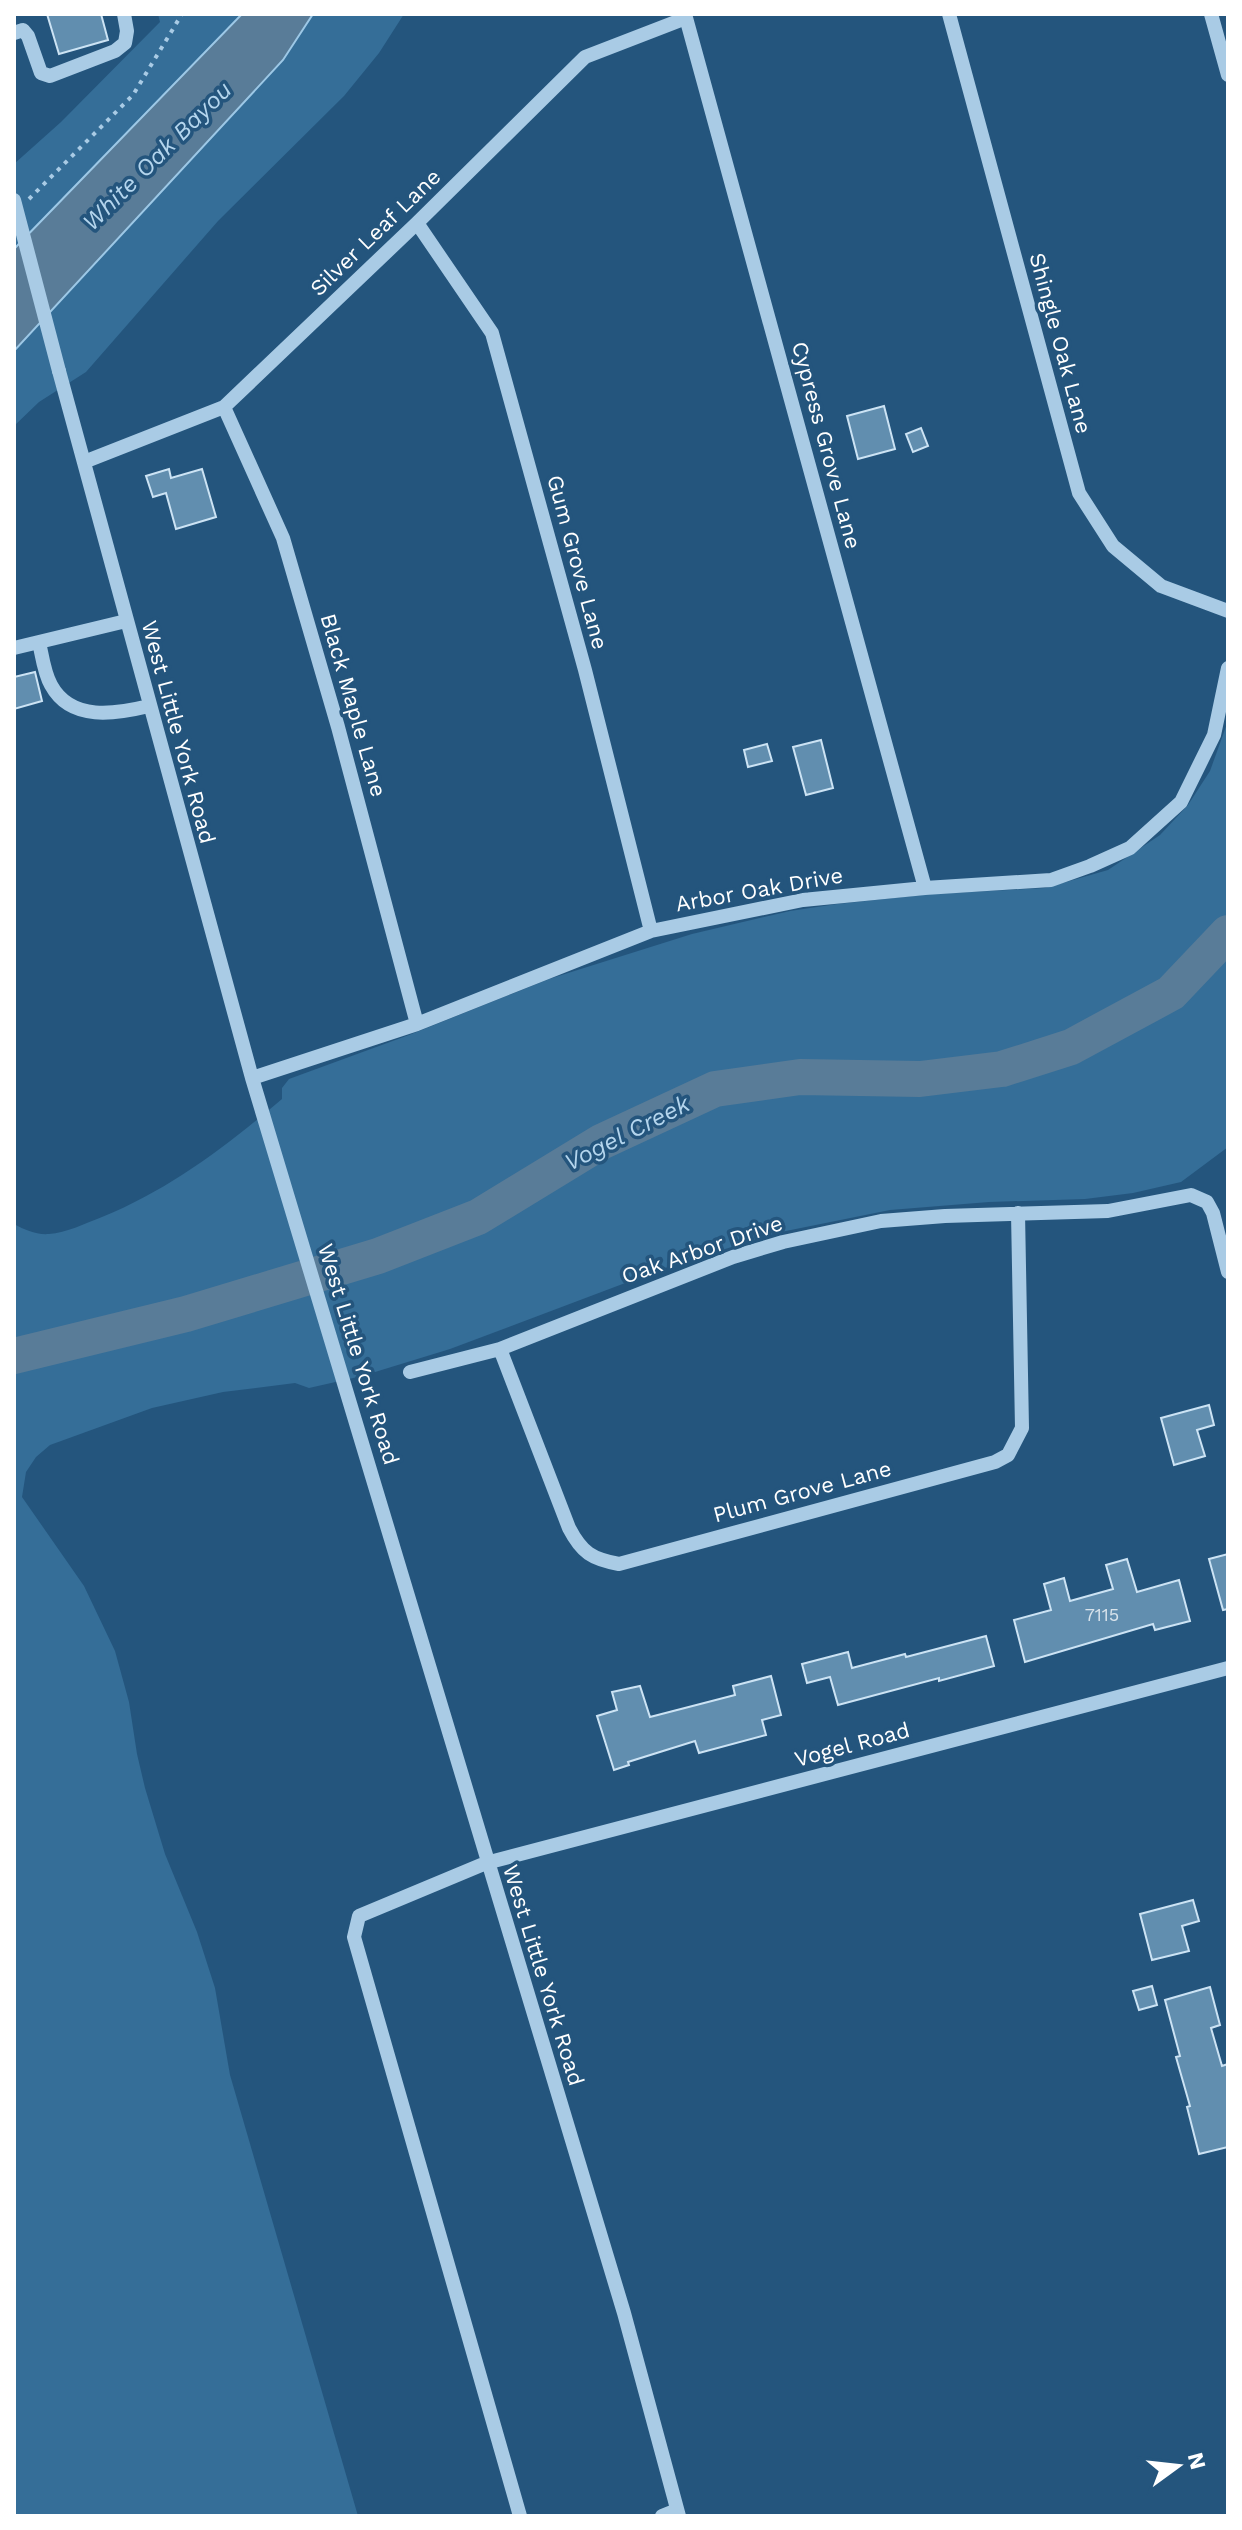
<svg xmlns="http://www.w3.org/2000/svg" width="1242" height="2530" font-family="'Work Sans',sans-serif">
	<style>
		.green { fill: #356e98 }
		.water { fill: #597c98; stroke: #9dc8e6; stroke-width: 2 }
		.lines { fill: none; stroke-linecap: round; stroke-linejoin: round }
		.river { stroke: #597c98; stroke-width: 36 }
		.building { fill: #618eaf; stroke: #cce3f4; stroke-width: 2 }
		.path { stroke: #a9cbe5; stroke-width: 4; stroke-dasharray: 4 6; stroke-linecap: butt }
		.minor { stroke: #a9cbe5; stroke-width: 14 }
		.minor-bridge { stroke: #a9cbe5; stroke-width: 14 }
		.labels { text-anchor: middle; stroke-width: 7; stroke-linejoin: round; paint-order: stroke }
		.number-label { font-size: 18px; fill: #d8e3eb }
		.street-label { font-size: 22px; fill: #fff; stroke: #24557d }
		.water-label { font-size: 24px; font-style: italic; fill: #b4d5ed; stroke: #24557d }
	</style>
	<rect width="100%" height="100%" fill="#24557d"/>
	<!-- green -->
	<path class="green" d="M158 14H404L379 53 344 96 218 221 86 372 39 402 14 426V164L61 122 160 22Z
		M1228 721V1147L1181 1182 1133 1193 1085 1199 989 1202 890 1210 776 1233 665 1268 450 1349 362 1376 309 1388 295 1383 223 1392 152 1408 50 1445 36 1457 26 1472 22 1497 84 1586 115 1651 129 1702 137 1754 145 1788 165 1854 197 1932 215 1988 230 2075 358 2516H14V1224C25 1230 36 1235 49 1234 66 1233 86 1223 102 1217 171 1189 226 1146 282 1099V1088L289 1079 409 1035 549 979 692 934 790 911 837 904 932 894 1045 888 1108 870 1160 835 1188 805 1210 771Z"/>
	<!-- water -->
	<path class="water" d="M242 14H313L283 60 14 351V249Z"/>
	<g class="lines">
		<!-- river -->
		<path class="river" d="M14 1356 186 1314 378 1256 478 1217 601 1142 715 1089 800 1077 920 1079 1002 1069 1071 1047 1171 993 1228 933"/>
	</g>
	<!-- building -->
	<path class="building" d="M47 14H101L108 40 59 54Z
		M884 406 895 449 858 459 847 416Z
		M921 428 928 446 913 452 906 434Z
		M169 469 171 478 202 469 216 517 176 529 166 493 153 497 146 476Z
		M35 672 42 701 14 709V677Z
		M821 740 833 788 806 795 793 747Z
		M767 744 772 761 748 767 744 750Z
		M1209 1405 1214 1425 1197 1430 1205 1456 1174 1465 1161 1418Z
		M1228 1554V1609L1223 1610 1209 1559Z
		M1127 1559 1137 1592 1179 1580 1190 1621 1155 1630 1153 1624 1025 1662 1014 1620 1051 1610 1044 1584 1064 1578 1070 1601 1113 1589 1106 1565Z
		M986 1636 994 1666 939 1681V1678L838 1705 830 1677 807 1683 802 1664 848 1652 852 1668 905 1654 906 1657Z
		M771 1676 781 1715 762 1720 766 1735 699 1753 695 1741 628 1762 629 1765 614 1770 597 1716 617 1710 612 1692 640 1686 650 1717 735 1695 733 1686Z
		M1193 1900 1199 1921 1182 1926 1189 1951 1152 1960 1140 1914Z
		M1152 1986 1157 2005 1139 2010 1133 1991Z
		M1210 1987 1220 2025 1211 2028 1222 2066 1228 2064V2147L1199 2154 1187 2107 1190 2106 1176 2057 1180 2056 1165 2000Z"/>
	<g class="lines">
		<!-- path -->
		<path class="path" d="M29 199 133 95 182 14"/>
		<!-- minor -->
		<path class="minor" d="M685 14 925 888
			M949 14 1079 493 1113 546 1161 586 1228 611
			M1211 14 1228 75
			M14 33 23 30 28 36 41 73 50 76 115 51 125 43 127 31 124 14
			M417 223 492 333 585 670 651 931
			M59 371 252 1078 624 2313 679 2516
			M224 407 283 538 338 727 417 1024
			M84 462 224 407 417 223 585 57 686 18
			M39 642C42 655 44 673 51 685 71 722 116 714 149 706
			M14 648 126 621
			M252 1078 417 1024 651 931 803 900 925 888 1051 880 1090 866 1130 848 1181 802 1214 735 1228 668
			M500 1349 569 1528C582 1553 592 1559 619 1564L995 1462 1008 1455 1022 1428 1018 1213
			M410 1372 500 1349 733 1257 783 1242 881 1221 945 1216 1108 1211 1191 1195 1207 1202 1213 1213 1228 1272
			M520 2516 354 1937 359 1916 486 1863 1228 1668
			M662 2516 677 2510"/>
		<!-- minor-bridge -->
		<path class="minor-bridge" d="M14 200 59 371"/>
	</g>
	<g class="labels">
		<!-- number labels -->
		<g class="number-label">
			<text x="1102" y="1621">7115</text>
		</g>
		<!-- street labels -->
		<g class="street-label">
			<text transform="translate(375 232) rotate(-44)" y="8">Silver Leaf Lane</text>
			<text transform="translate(1061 343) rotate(75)" y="8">Shingle Oak Lane</text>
			<text transform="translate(827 445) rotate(75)" y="8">Cypress Grove Lane</text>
			<text transform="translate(578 562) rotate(75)" y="8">Gum Grove Lane</text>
			<text transform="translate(354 705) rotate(74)" y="8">Black Maple Lane</text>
			<text transform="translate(179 732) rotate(75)" y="8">West Little York Road</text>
			<text transform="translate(759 889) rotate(-10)" y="8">Arbor Oak Drive</text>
			<text transform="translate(702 1249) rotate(-19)" y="8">Oak Arbor Drive</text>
			<text transform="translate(359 1354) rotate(73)" y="8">West Little York Road</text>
			<text transform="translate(802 1491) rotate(-15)" y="8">Plum Grove Lane</text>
			<text transform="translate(852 1744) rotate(-15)" y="8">Vogel Road</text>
			<text transform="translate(544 1975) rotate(73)" y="8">West Little York Road</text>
		</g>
		<!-- water labels -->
		<g class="water-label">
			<text transform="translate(157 156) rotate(-45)" y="8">White Oak Bayou</text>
			<text transform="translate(627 1133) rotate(-27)" y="8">Vogel Creek</text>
		</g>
	</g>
	<!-- border -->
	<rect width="1242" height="2530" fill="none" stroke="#ffffff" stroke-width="32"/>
	<!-- north arrow -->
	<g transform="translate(1178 2466) rotate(75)" stroke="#24557d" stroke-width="6" paint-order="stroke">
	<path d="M0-6L14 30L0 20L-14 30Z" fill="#ffffff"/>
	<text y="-12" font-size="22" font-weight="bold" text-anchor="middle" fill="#ffffff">N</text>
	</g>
</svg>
